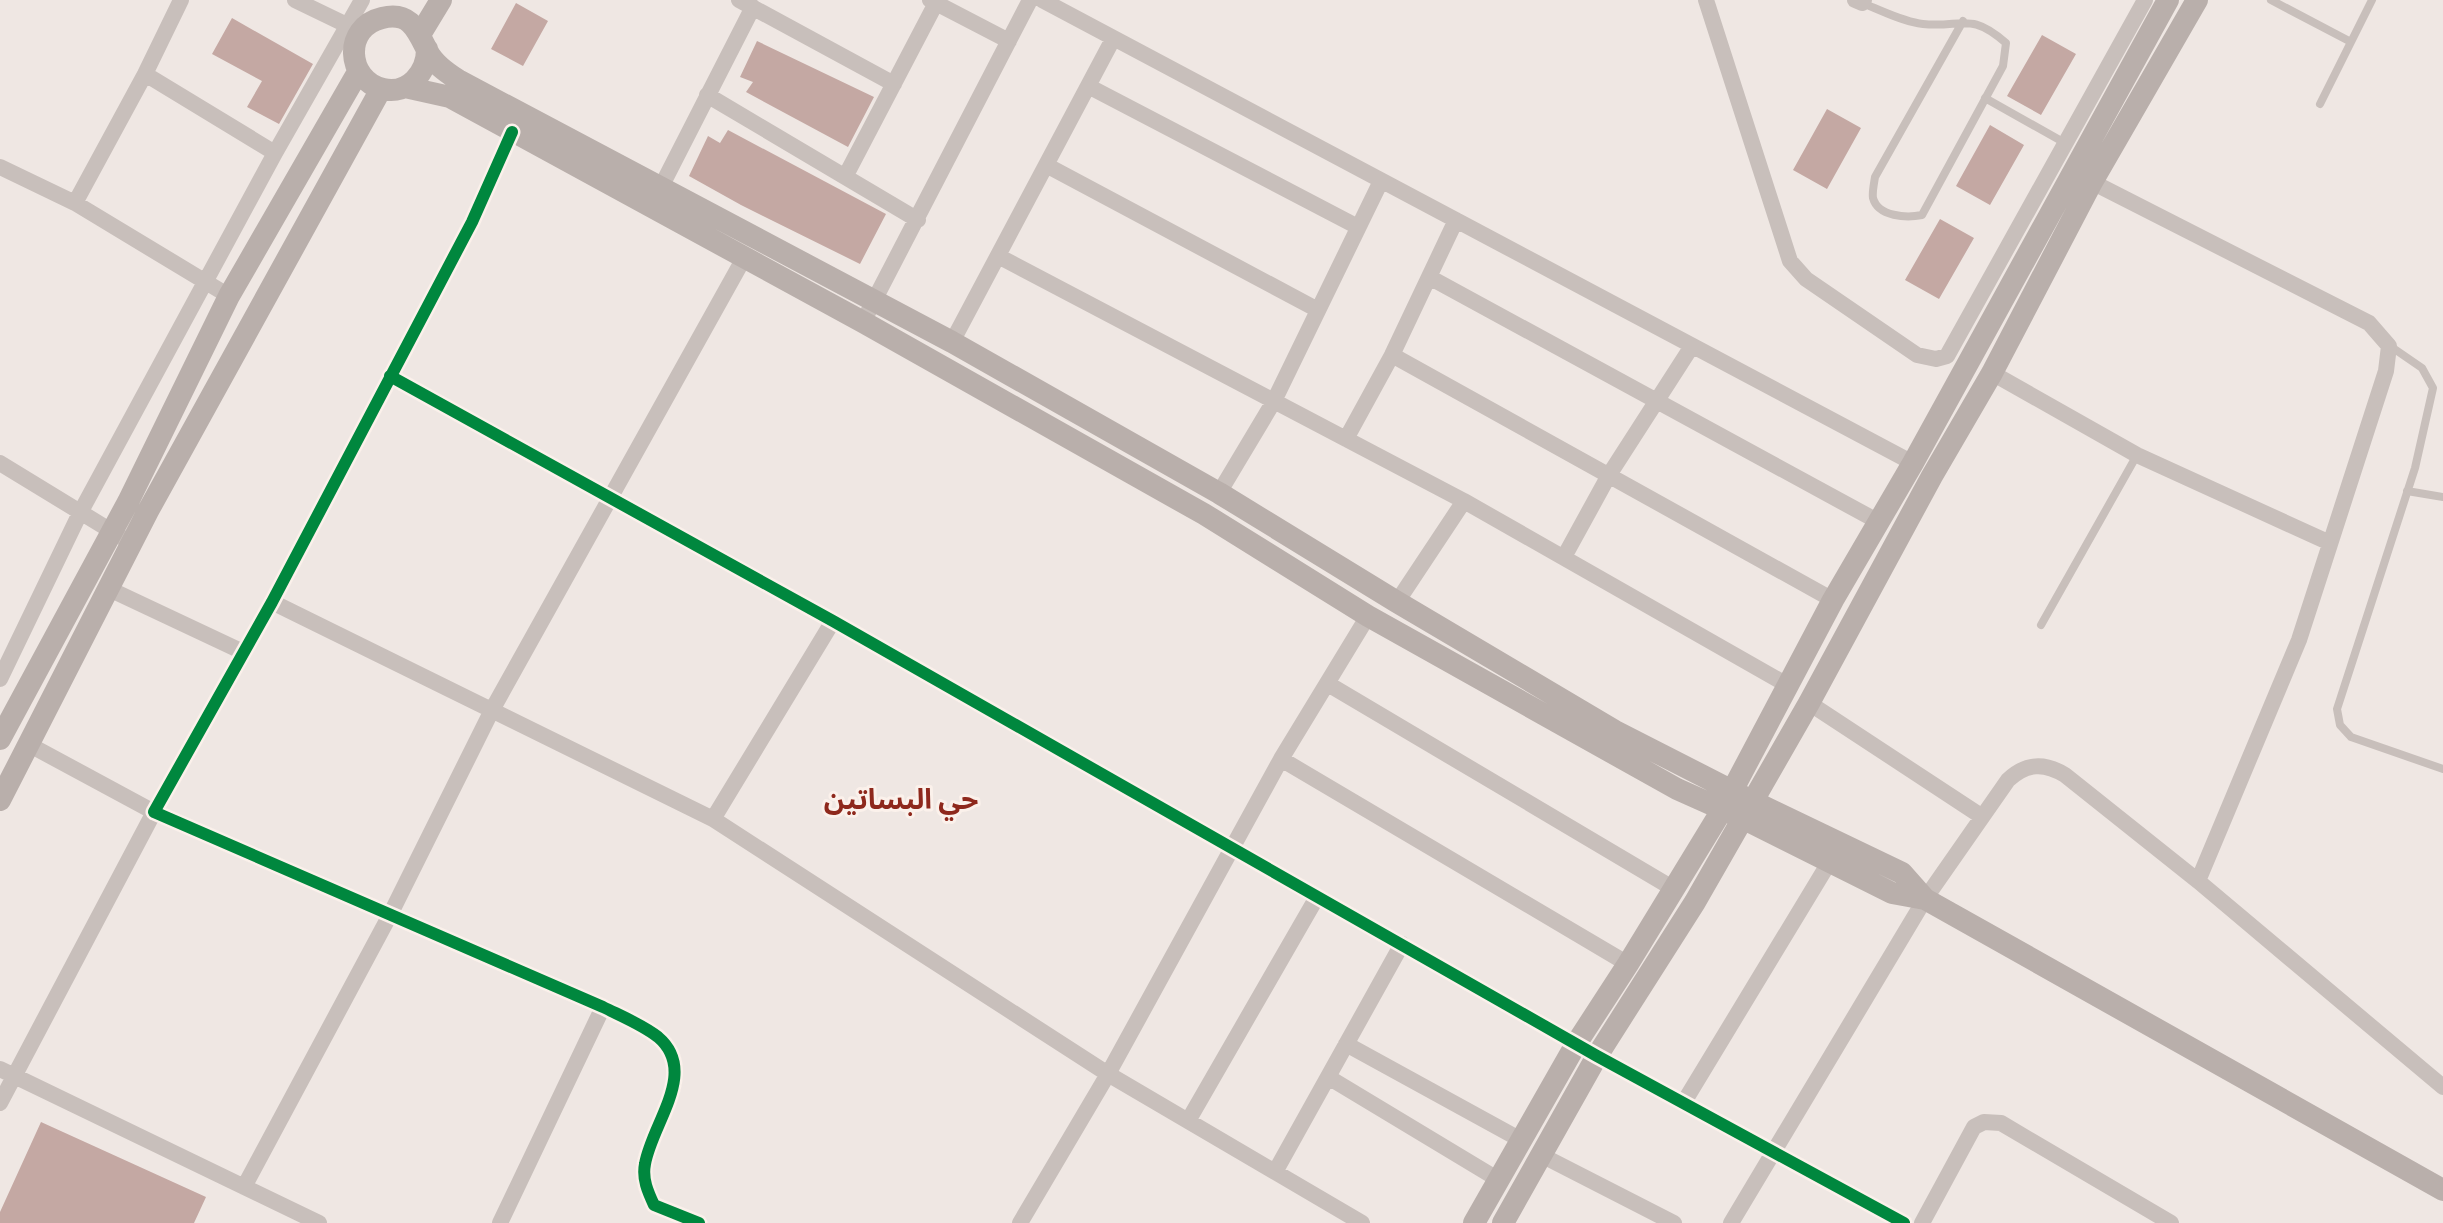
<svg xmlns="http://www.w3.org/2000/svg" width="2443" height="1223" font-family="Cabin,'Noto Sans Arabic',sans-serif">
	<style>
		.building { fill: #c4a8a3 }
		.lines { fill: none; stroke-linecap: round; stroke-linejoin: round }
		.lane { stroke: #c8bfbb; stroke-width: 8 }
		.street { stroke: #c8bfbb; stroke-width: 16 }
		.secondary { stroke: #b9afab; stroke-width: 22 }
		.cycleway-casing { stroke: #fbf1eb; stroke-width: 17 }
		.cycleway { stroke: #00873e; stroke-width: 12 }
		.labels { text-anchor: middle; stroke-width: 6; stroke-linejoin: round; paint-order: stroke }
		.neighbourhood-label { font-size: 28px; font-weight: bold; fill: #8e281c; stroke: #fbf1eb }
	</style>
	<rect width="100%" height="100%" fill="#efe7e3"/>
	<!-- building -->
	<path class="building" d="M516 3 548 21 523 66 491 49Z
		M232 18 313 64 279 124 247 107 262 81 212 54Z
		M2042 35 2076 54 2041 115 2007 96Z
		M757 41 874 97 848 147 746 92 753 82 740 77Z
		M1827 109 1861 128 1827 189 1793 170Z
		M1990 125 2024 145 1990 205 1956 186Z
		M728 130 886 214 860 264 741 205 689 176 708 136 720 143Z
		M1940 219 1974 238 1939 299 1905 280Z
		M41 1122 206 1197 194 1223H0V1212Z"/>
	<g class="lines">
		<!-- lane -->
		<path class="lane" d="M2271 0 2351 42
			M1862 3C1881 10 1903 22 1923 24 1962 28 1970 11 2006 43L2003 66 1922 215C1907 218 1878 217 1873 198 1872 192 1874 184 1875 177L1963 21
			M1985 98 2065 143
			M2320 104 2372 0
			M2390 346 2422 368 2433 388 2415 468 2337 709 2340 725 2351 737 2443 769
			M2407 491 2443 497
			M2041 625 2137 455"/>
		<!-- street -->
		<path class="street" d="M295 0 355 29
			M739 0 894 84
			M930 0 1009 41
			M1042 0 1913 463
			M1706 0 1790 261 1806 279 1917 355 1936 359 1947 356 2145 0
			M1855 0 1862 3 1864 0
			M145 74 275 153
			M1088 86 1358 227
			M707 95 918 220
			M512 132 472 222 272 602 154 812 603 1007C621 1016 643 1025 658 1037 699 1072 652 1123 645 1164 642 1179 648 1192 654 1205L699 1223
			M1046 165 1318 310
			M0 167 75 203 229 296
			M845 177 936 3
			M2092 182 2369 323 2389 346 2386 371 2299 640 2198 881
			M660 189 753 7
			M75 203 145 74 181 0
			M998 256 1464 501 1789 686
			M1429 277 1879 522
			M863 322 1030 0
			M952 342 1113 39
			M1392 355 1833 600
			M1992 373 2137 455 2330 543
			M390 376 833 621 1597 1056 1904 1223
			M1346 439 1392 355 1456 220
			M0 463 121 537
			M1219 493 1274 401 1381 181
			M1564 557 1609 475 1692 346
			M107 588 243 652
			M272 602 713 819 1108 1074 1362 1223
			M1397 602 1464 501
			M0 679 80 513 275 153 362 0
			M1328 684 1674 889
			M1809 703 1981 816
			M1281 759 1628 964
			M713 819 833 621
			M1346 1044 1521 1140
			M0 1069 319 1223
			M1328 1077 1499 1180
			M1684 1102 1830 861
			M0 1103 154 812 28 744
			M1188 1121 1317 897
			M1541 1155 1674 1223
			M1275 1172 1402 944
			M244 1187 391 913 492 710 744 258
			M500 1223 603 1007
			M1020 1223 1108 1074 1281 759 1368 616
			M1731 1223 1925 899 2008 780C2026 763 2044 762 2065 775L2198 881 2443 1087
			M1922 1223 1974 1127 1984 1122 2001 1123 2171 1223"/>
		<!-- secondary -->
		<path class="secondary" d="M421 33 441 0
			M427 49C427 72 409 95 383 89 346 80 343 27 382 18 410 11 417 30 427 50 433 63 446 72 458 80L952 342 1219 493 1397 602 1615 731 1752 801 1902 873 1925 899 2443 1190
			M405 87 450 97 863 322 1204 514 1368 616 1677 789 1742 818 1892 893 1925 899
			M0 739 128 502 229 296 358 72
			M0 800 148 511 381 89
			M1474 1223 1576 1044 1628 964 1722 810 1833 600 1913 463 2168 0
			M1503 1223 1597 1056 1695 902 1809 703 1932 476 1992 373 2092 182 2197 0"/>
		<defs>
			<path id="cycleway" d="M512 132 472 222 272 602 154 812 603 1007C621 1016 643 1025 658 1037 699 1072 652 1123 645 1164 642 1179 648 1192 654 1205L699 1223
				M390 376 833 621 1597 1056 1904 1223"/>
		</defs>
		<!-- cycleway casing -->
		<use href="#cycleway" class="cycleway-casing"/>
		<!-- cycleway -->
		<use href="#cycleway" class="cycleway"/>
	</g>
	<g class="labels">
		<!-- neighbourhood labels -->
		<g class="neighbourhood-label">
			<text x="901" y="809">حي البساتين</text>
		</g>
	</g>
</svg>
